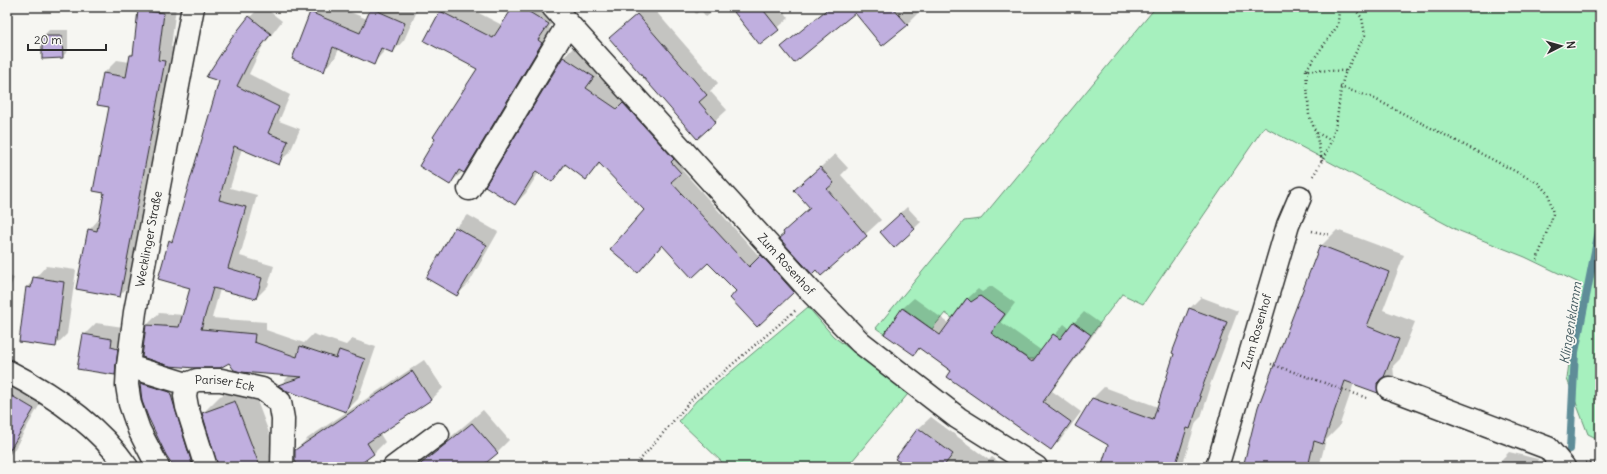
<svg xmlns="http://www.w3.org/2000/svg" width="1607" height="474" font-family="Delius,sans-serif">
	<style>
		.green { fill: #a6f0be; stroke: #688e74 }
		.shadow { fill: #0003 }
		.lines { fill: none; stroke-linecap: round; stroke-linejoin: round }
		.stream { stroke: #5f8d98; stroke-width: 8 }
		.building { fill: #c0afdf; stroke: #2b2b2b }
		.minor-casing { stroke: #2b2b2b; stroke-width: 25 }
		.path { stroke: #2b2b2b; stroke-width: 2.5; stroke-dasharray: 1 3; stroke-linecap: butt }
		.minor { stroke: #f6f6f2; stroke-width: 22 }
		.labels { text-anchor: middle; stroke-width: 3.5; stroke-linejoin: round; paint-order: stroke }
		.street-label { font-size: 12px; fill: #2b2b2b; stroke: #f6f6f2 }
		.water-label { font-size: 13px; font-style: italic; fill: #455c61; stroke: #f6f6f2 }
	</style>
	<rect width="100%" height="100%" fill="#f6f6f2"/>
	<filter id="ink" filterUnits="userSpaceOnUse"><feTurbulence type="fractalNoise" baseFrequency=".025" numOctaves="2"/><feDisplacementMap in="SourceGraphic" scale="8" xChannelSelector="R" yChannelSelector="G"/><feConvolveMatrix kernelMatrix="1 2 1 2 8 2 1 2 1" color-interpolation-filters="sRGB"/></filter>
	<g filter="url(#ink)">
		<!-- green -->
		<path class="green" d="M1156 7H1600V440L1588 434 1567 379 1579 283 1525 257 1457 230 1264 127 1143 304 1122 294 1091 335 1073 322 1060 339 1053 334 1035 359H1029L1015 350 1013 353 968 347 999 322 1005 314 982 298 976 305 966 299 952 318 945 313 932 329 903 308 884 334 876 328 964 221 981 219Z
			M808 307 833 336 908 394 847 467H723L724 464 679 421 696 401Z"/>
		<!-- shadow -->
		<path class="shadow" d="M140 7H176L171 47 177 48 133 282 120 295 89 230 100 218 105 192 110 107 98 104 104 73 117 60 130 62 131 55 134 52Z
			M260 7H264L282 21 262 47 249 74 290 95 279 121 300 129 290 152 278 163 242 148 230 188 257 195 240 256 274 266 268 286 256 298 220 289 212 318 266 322V330L304 343 313 334 346 345 352 339 376 347 358 399 346 411 280 385 290 375 230 361 147 325 159 313 183 315 191 288 170 241 175 235 250 17Z
			M317 7H338L367 19 373 7H407L417 11 404 40 393 52 386 49 373 64 339 49 335 58 323 70 311 13Z
			M445 7H467L502 25 514 7H551L559 12 549 28 553 31 476 160 449 184 478 68 426 41 441 11Z
			M645 7H652L718 83 710 91 727 110 715 121 622 27Z
			M691 7H719L706 17 701 10 696 14Z
			M732 7H781L789 18 760 43Z
			M829 7H913L918 13 907 24 855 12 782 47Z
			M49 30H68V51L62 57 43 36Z
			M575 46 604 66 597 76 629 98 691 161 682 170 760 257 773 245 805 280 757 325 738 291 708 261 663 245 638 272 645 210 601 163 586 179 567 164 552 181 539 172 526 193 515 204 487 186 564 57Z
			M835 154 848 168 841 175 881 220 822 274 784 232 810 207 796 190Z
			M907 207 921 222 895 247 887 226Z
			M468 215 498 232 469 283 457 295 427 278 456 227Z
			M1337 230 1404 255 1383 310 1415 322 1400 359 1393 366 1394 376 1378 392 1354 383 1339 427 1326 440 1319 467H1244L1321 246Z
			M46 266 76 270 67 334 55 346 27 287Z
			M7 275 14 278 7 294Z
			M991 286 1015 303 1001 322 1042 351 1064 324 1069 328 1084 312 1101 324 1052 391 1081 412 1061 439 1051 449 920 348 914 354 885 334 903 308 914 298 950 324 967 299 978 289 982 292Z
			M1201 297 1238 311 1210 385 1211 386 1201 417 1196 422 1182 467H1102L1109 445 1077 425 1093 398 1104 387 1158 407 1176 354 1173 353 1190 308Z
			M96 323 123 327 127 362 115 374 84 335Z
			M424 360 443 388 431 400 380 434 385 442 374 453 331 467H300L296 450 308 438Z
			M151 372 181 381 203 455 191 467H175L143 401 141 383Z
			M7 376 44 397 14 450 7 457Z
			M251 385 282 467H220L203 413 220 396Z
			M483 410 509 440 497 452 479 467H415Z
			M931 417 989 460 992 457 1005 467H907L896 459 919 428Z
			M1509 452 1538 459 1539 467H1499L1498 463Z"/>
		<g class="lines">
			<!-- stream -->
			<path class="stream" d="M1570 449 1575 352 1600 226"/>
		</g>
		<!-- building -->
		<path class="building" d="M513 7H521L549 24 538 40 542 43 464 173 459 170 450 185 419 166 435 139 433 137 477 69 424 41 440 11 493 38Z
			M730 7H761L779 30 760 45Z
			M830 7H892L908 25 882 46 855 13 794 63 781 47Z
			M371 8 405 23 393 53 381 48 374 65 333 47 324 72 292 59 310 12 360 33Z
			M138 10 164 13 158 60 165 61 120 297 76 289 88 229 97 231 104 193 93 191 109 107 97 105 103 73 126 77 130 55H133Z
			M637 14 707 95 699 102 716 122 697 139 609 38Z
			M249 16 271 34 250 60 237 86 279 107 268 133 288 141 279 165 234 146 219 200 246 207 228 268 262 278 256 299 213 288 201 329 255 334 254 342 297 357 300 346 336 358 339 350 365 359 346 412 285 390 278 385 302 377 241 372 234 370 229 363 220 368H196L169 366 142 357 146 325 179 327 190 288 158 279 169 240 172 242 219 81 206 77 228 43Z
			M42 36H62L63 58 42 59Z
			M563 57 594 77 586 88 617 109 623 103 674 159 671 162 681 173 671 182 749 267 761 255 794 292 757 327 730 298 736 291 708 263 692 278 662 245 638 273 610 249 644 210 599 163 586 180 565 164 552 182 536 171 515 205 485 186Z
			M820 167 834 183 827 189 867 236 821 276 816 270 812 274 779 238 784 234 783 232 810 208 794 190Z
			M901 213 915 229 894 248 880 232Z
			M455 227 487 245 457 296 426 278Z
			M1320 245 1389 272 1367 326 1399 339 1384 377 1377 383 1378 393 1345 381 1323 444 1314 441 1308 467H1243L1258 407Z
			M33 277 64 282 56 347 19 342 26 287 31 288Z
			M980 296 1005 314 991 333 1032 362 1053 334 1060 339 1073 322 1091 335 1043 402 1071 422 1051 450 947 377 951 371 919 348 914 355 884 334 902 308 940 335 967 298 971 302Z
			M1189 308 1227 322 1199 396 1201 397 1190 429 1187 428 1175 467H1101L1108 445 1075 426 1092 398 1153 420 1174 354 1172 353Z
			M83 334 112 339 111 347 118 349 115 375 77 369Z
			M412 371 431 400 367 443 374 454 356 467H299L295 461V450Z
			M140 383 170 392 193 467H174L166 455 148 417 142 401Z
			M7 393 34 409 7 455Z
			M235 401 260 467H218L202 413Z
			M472 423 498 453 481 467H417Z
			M918 428 953 454 943 467H906L895 459Z"/>
		<g class="lines">
			<defs>
				<g id="minor">
					<path id="s1" d="M553 7 814 295 860 342 958 418 1036 467"/>
					<path d="M469 189 568 24"/>
					<path d="M128 366 187 384"/>
					<path d="M7 371C52 394 98 425 127 467"/>
					<path d="M1389 388 1548 448 1564 467"/>
					<path id="s2" d="M158 467 139 430 130 404 127 385 128 366 135 312 193 7"/>
					<path id="s3" d="M206 467 187 407 185 396 187 384 197 380H221L262 389 280 402 283 419 282 467"/>
					<path d="M394 467 438 434"/>
					<path id="s4" d="M1217 467 1288 225 1300 197"/>
				</g>
			</defs>
			<!-- minor casing -->
			<use href="#minor" class="minor-casing"/>
			<!-- path -->
			<path class="path" d="M1306 70 1309 115 1316 133 1322 161
				M1346 71 1365 35 1362 18 1353 7
				M1340 87 1371 97 1538 183 1549 195 1553 214 1536 263
				M1317 133 1331 140
				M1313 176C1323 160 1333 141 1336 123 1340 104 1339 89 1346 71L1306 70 1338 25 1339 7
				M1312 231 1331 235
				M1271 364 1367 398
				M1586 463H1600
				M634 467 694 397 796 310"/>
			<!-- minor -->
			<use href="#minor" class="minor"/>
		</g>
	</g>
	<g class="labels">
		<!-- street labels -->
		<g class="street-label">
			<text dy="4" stroke="none"><textPath href="#s2" startOffset="236">Wecklinger Straße</textPath></text>
			<text dy="4" stroke="none"><textPath href="#s1" startOffset="347">Zum Rosenhof</textPath></text>
			<text dy="4" stroke="none"><textPath href="#s4" startOffset="141">Zum Rosenhof</textPath></text>
			<text dy="4" stroke="none"><textPath href="#s3" startOffset="125">Pariser Eck</textPath></text>
		</g>
		<!-- water labels -->
		<g class="water-label">
			<text transform="translate(1570 323) rotate(-81)" y="5">Klingenklamm</text>
		</g>
	</g>
	<!-- margin -->
	<rect width="1607" height="474" fill="none" stroke="#f6f6f2" stroke-width="24"/>
	<rect x="12" y="12" width="1583" height="450" fill="none" stroke="#2b2b2b" stroke-width="1.5" filter="url(#ink)"/>
	<!-- north arrow -->
	<g transform="translate(1561 46) rotate(84)" stroke="#f6f6f2" stroke-width="3" paint-order="stroke">
	<path d="M0-3L7 15L0 10L-7 15Z" fill="#2b2b2b"/>
	<text y="-6" font-size="11" font-weight="bold" text-anchor="middle" fill="#2b2b2b">N</text>
	</g>
	<!-- scale -->
	<path d="M28 44v6h78v-6" fill="none" stroke="#2b2b2b" stroke-width="2"/>
	<text x="34" y="44" font-size="12" fill="#2b2b2b" stroke="#f6f6f2" stroke-width="3" paint-order="stroke">20 m</text>
</svg>
